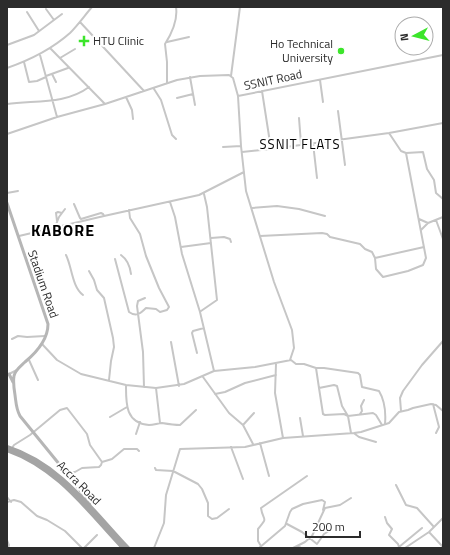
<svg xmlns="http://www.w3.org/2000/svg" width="450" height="555" font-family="'Titillium Web',sans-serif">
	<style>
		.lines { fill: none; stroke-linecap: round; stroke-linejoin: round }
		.street { stroke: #c6c6c6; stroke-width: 2 }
		.secondary { stroke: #b6b6b6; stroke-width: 3 }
		.primary { stroke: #a4a4a4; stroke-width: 4 }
		.poi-dot { fill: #3ce52b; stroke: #fff; stroke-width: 1.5 }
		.labels { text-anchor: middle; stroke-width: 4; stroke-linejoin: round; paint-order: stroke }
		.poi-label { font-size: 12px; fill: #2c2c2c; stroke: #fff; text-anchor: start }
		.street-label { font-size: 12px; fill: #2c2c2c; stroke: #fff }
		.neighbourhood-label { font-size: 13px; letter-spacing: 1px; fill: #000; stroke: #fff }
		.district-label { font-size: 16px; font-weight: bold; letter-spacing: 1px; fill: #000; stroke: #fff }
	</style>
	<rect width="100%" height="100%" fill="#fff"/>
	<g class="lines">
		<!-- street -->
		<path class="street" d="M46 9 54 20
			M27 12 39 31
			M80 22 144 91
			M167 42 189 37
			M7 45 34 35 62 14
			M50 48 105 104
			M40 55 57 117
			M60 58 75 49
			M24 62 29 82 37 81 46 77
			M7 68C30 60 52 49 70 33 78 25 85 15 92 7
			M52 74 56 82
			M46 76 68 68
			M231 76 240 7
			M190 77 195 105
			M320 80 323 102
			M167 83V62L165 44C172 33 178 20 176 7
			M154 89 161 100 172 135 176 139
			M262 91 271 149 389 133 443 123
			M238 96 241 146 246 191 274 282 292 330 294 348 290 360
			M126 97 132 110 133 119
			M177 98 193 94
			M7 104C34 100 65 105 89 87
			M338 111 345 165
			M299 118 301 144
			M389 133 401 151 406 153 423 152 427 169 434 180 436 193 443 199
			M7 134 57 117 105 104 177 80 200 76 229 75 233 78 238 96 443 55
			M313 143 317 178
			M223 147 241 146
			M242 152 271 149
			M7 193 18 191
			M170 202 175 217 182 254 200 312 214 371
			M74 204 80 218 81 219 101 213 103 214 104 216
			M252 208 277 206 299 209 325 216
			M419 219 428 223 443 217
			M436 220 443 239
			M57 221 56 213 58 212 62 213
			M55 227 59 217 65 209
			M421 230 428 223
			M19 236 104 216 199 195 244 172
			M260 236 322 233 327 234 330 237 360 244 365 249 372 252 375 258 376 269 383 277 408 271 423 265 426 258 406 153
			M211 238 224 237 230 239 231 242
			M181 247 211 243
			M66 255C72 267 72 287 83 295
			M121 255C128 260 130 266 131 274
			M375 258 424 247
			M115 259 129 312C136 317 140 314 146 308L156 309 160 312 167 310 169 307 159 288 146 256 140 234 130 218 129 210
			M89 271 94 280 97 290 104 298 113 338 114 347 111 361 109 380
			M201 311 217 300 207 207 204 194
			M12 339 18 336 27 337 45 336
			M171 342 179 386
			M42 344 57 360 81 374 126 385 156 388 184 384 214 371 255 367 291 360 296 364H304L316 368 319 388 334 385 337 386 342 406 348 416 351 433
			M197 353 192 333 193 331 204 328
			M29 360 38 380
			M276 364 275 393 283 438
			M316 368H324L358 373 360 375 362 387 379 391C385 401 386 412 385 424
			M7 375 17 370
			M203 377 229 413 243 425 253 444
			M126 385C126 403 125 423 149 425 154 425 158 423 162 423 168 424 174 425 180 425L196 410
			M144 387 143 352 137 306 138 301 145 298
			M156 388 160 423
			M319 388 323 414 325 415 344 414 348 416 373 413 376 415 382 425
			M215 394 225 392 245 383 276 375
			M433 404 439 427 436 433
			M401 411 400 398 403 391 422 365 443 341
			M360 414 362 411 361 406 364 400
			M110 417 127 407
			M300 418 303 436
			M243 425 254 413
			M136 434 140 422
			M355 434 359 437 376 442
			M260 443 269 476
			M231 447 243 479
			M12 448 14 445 30 435 60 410 67 408 87 434 90 445 102 462
			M155 468 156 470 173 471 198 484 202 489 208 503V516L212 519 217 518 229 509
			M66 472H75L82 468 99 467 101 465 102 462 112 459 124 449H137L139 451
			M396 485 406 505 417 508 434 527
			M7 497 11 502
			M7 502 14 500 21 502 37 516 47 520 65 531 82 548
			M385 517 387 523 392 529 389 535 398 544 399 547
			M287 524 302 532 317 544 324 534 329 531
			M429 532 443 547
			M7 540 9 545 8 548
			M261 546 258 541V529C269 516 263 522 261 508L307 476
			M297 546 305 542 312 536 325 508 340 505 351 498
			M399 547 422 528
			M84 548 97 535
			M154 548 164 523 166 495 180 449 245 447 283 438 354 433 361 432 389 423 399 412 408 410 413 408 431 404 436 405 443 411
			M259 548 285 526 290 512 292 509 303 504 322 500 325 502 323 510
			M293 548 297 546 301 548
			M405 548 429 532 443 518"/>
		<!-- secondary -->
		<path class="secondary" d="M7 203 48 324C48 340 37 352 25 362 21 366 15 370 14 376 13 382 14 389 15 395 16 402 16 409 20 416L73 481 90 504
			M9 374 13 382"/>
		<!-- primary -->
		<path class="primary" d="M7 447C60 464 91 509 128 548
			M7 450C58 468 87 510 123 548"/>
	</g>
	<!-- markers -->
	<g class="poi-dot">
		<path d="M82 35h4v4h4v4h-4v4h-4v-4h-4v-4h4z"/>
		<circle cx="341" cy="51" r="4"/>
	</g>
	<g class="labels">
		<!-- poi labels -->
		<g class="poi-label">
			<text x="93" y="45">HTU Clinic</text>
			<text x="333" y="48" text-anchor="end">Ho Technical<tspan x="333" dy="14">University</tspan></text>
		</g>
		<!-- street labels -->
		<g class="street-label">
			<text transform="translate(273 80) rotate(-12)" y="4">SSNIT Road</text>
			<text transform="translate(43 284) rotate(71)" y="4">Stadium Road</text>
			<text transform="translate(79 483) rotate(45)" y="4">Accra Road</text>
		</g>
		<!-- neighbourhood labels -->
		<g class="neighbourhood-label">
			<text x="300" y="149">SSNIT FLATS</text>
		</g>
		<!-- district labels -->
		<g class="district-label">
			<text x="63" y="236">KABORE</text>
		</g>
	</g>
	<!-- border -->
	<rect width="450" height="555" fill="none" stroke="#2c2c2c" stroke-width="16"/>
	<!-- north arrow -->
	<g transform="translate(414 36) rotate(263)"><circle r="19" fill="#ffffff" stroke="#ababab"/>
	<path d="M0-3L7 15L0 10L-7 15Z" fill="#3ce52b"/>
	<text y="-6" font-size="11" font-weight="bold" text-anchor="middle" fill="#2c2c2c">N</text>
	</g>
	<!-- scale -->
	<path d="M306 531v6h54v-6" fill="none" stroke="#2c2c2c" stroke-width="2"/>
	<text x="312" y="531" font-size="12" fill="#2c2c2c" stroke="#ffffff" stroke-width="3" paint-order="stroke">200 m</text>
</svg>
